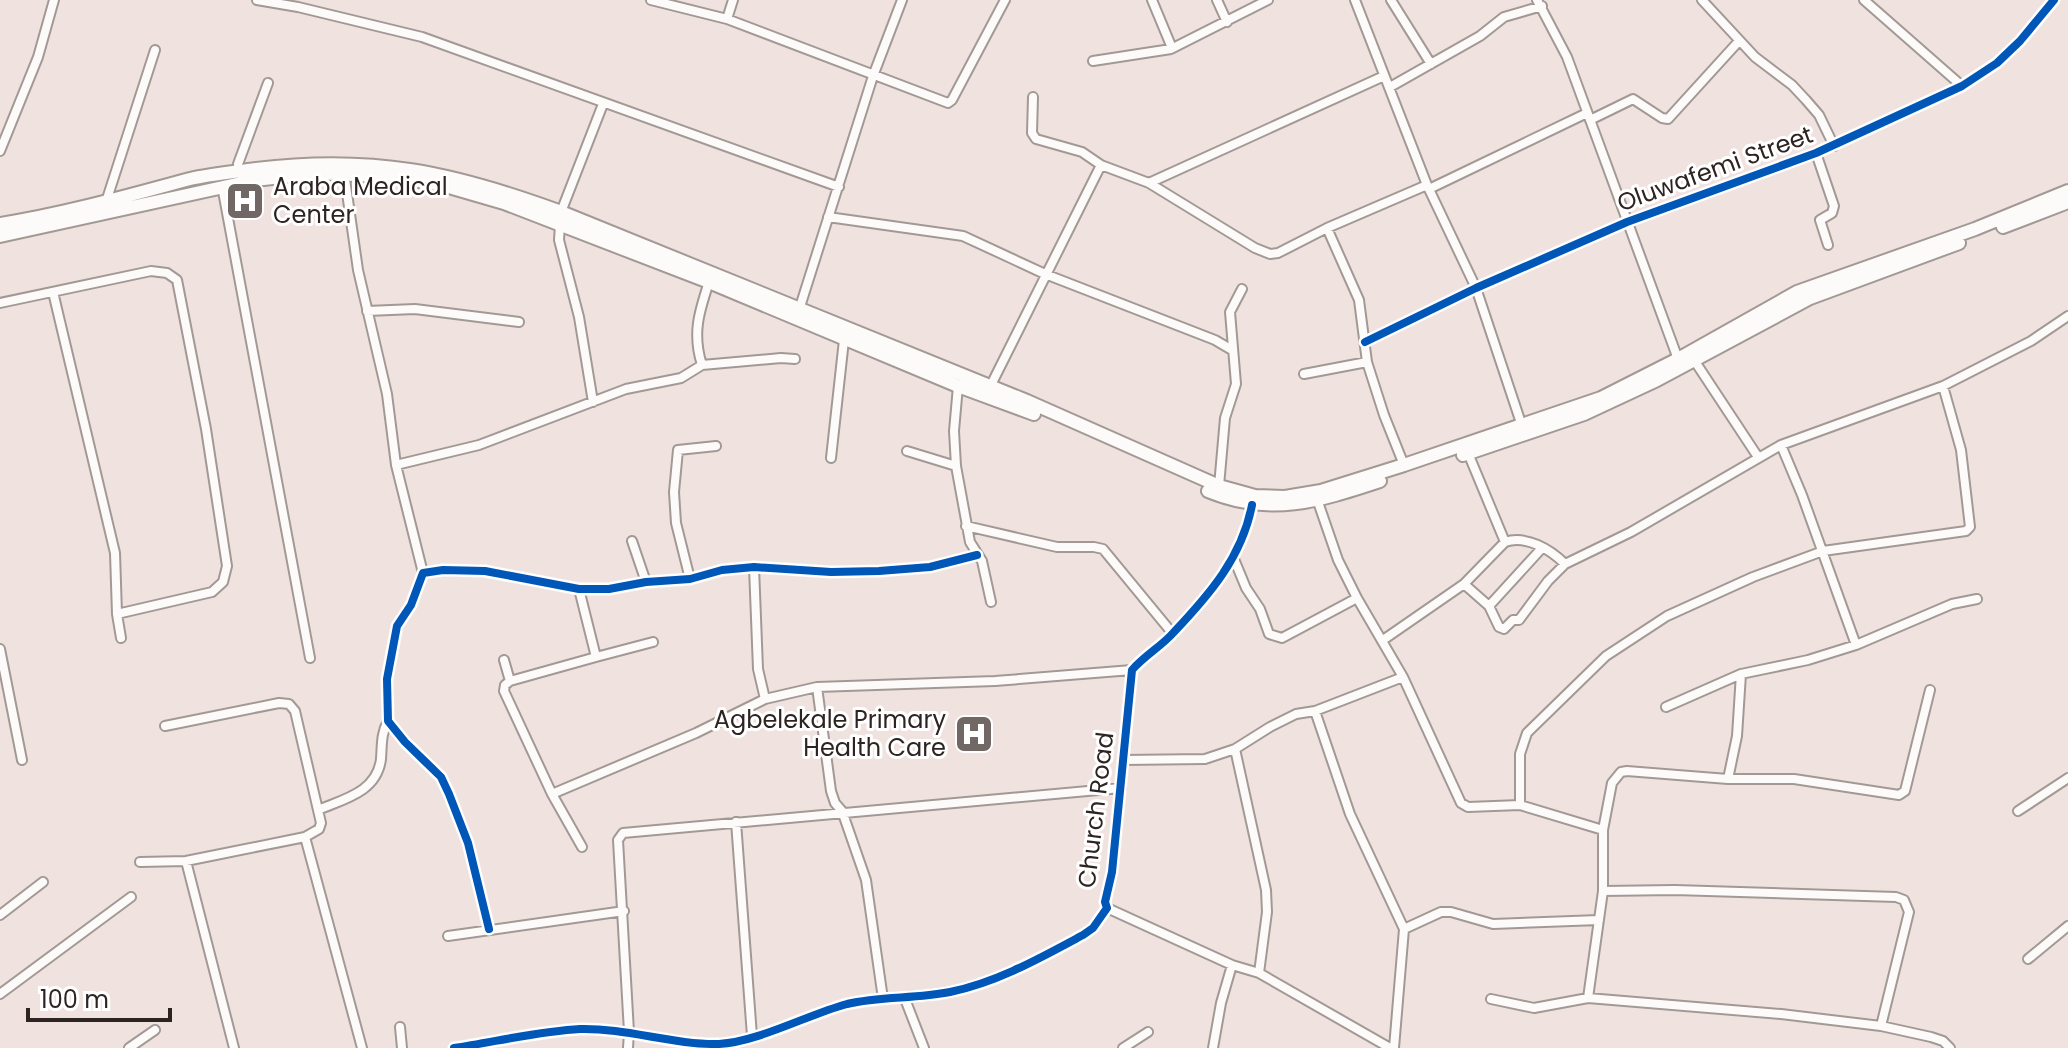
<svg xmlns="http://www.w3.org/2000/svg" width="2068" height="1048" font-family="Poppins,sans-serif">
	<style>
		.lines { fill: none; stroke-linecap: round; stroke-linejoin: round }
		.minor-casing { stroke: #a29995; stroke-width: 12 }
		.primary-casing { stroke: #a29995; stroke-width: 16 }
		.minor { stroke: #fdfbfa; stroke-width: 8 }
		.primary { stroke: #fdfbfa; stroke-width: 12 }
		.cycleway-casing { stroke: #fff; stroke-width: 13 }
		.cycleway { stroke: #0057b8; stroke-width: 8 }
		.labels { text-anchor: middle; stroke-width: 6; stroke-linejoin: round; paint-order: stroke }
		.street-label { font-size: 24px; fill: #2d2422; stroke: #fff }
		.poi-label { font-size: 24px; fill: #2d2422; stroke: #fff; text-anchor: start }
	</style>
	<rect width="100%" height="100%" fill="#f0e3df"/>
	<g class="lines">
		<defs>
			<path id="minor" d="M257 0 298 7 422 37 839 187
				M651 0 727 19 948 103 952 100 1005 0
				M1152 0 1172 48
				M1217 0 1227 22
				M1355 0 1427 185 1476 288 1522 426
				M1391 0 1431 64
				M1537 0 1567 57 1678 359
				M1702 0 1755 57 1792 85 1806 100 1819 115 1834 146
				M1864 0 1962 86
				M727 19 733 0
				M1093 61 1171 49 1268 0
				M1390 87 1480 36 1504 17 1542 6
				M1033 97 1032 133 1036 139 1082 152 1101 165 1149 183 1255 248 1270 254 1278 253 1327 228 1427 185
				M1590 120 1633 99 1662 118 1668 119 1739 41
				M0 151 38 57 54 0
				M1816 153 1834 206 1832 213 1820 220 1828 245
				M238 172V164L268 83
				M344 172 358 270 387 394 396 465 423 573
				M1149 183 1384 76
				M222 186 310 658
				M1429 189 1587 113
				M105 205 155 50
				M561 212 603 104
				M828 217 963 236 1045 274 1215 340 1232 350
				M560 224 559 240 579 317 593 402
				M1327 228 1359 300 1367 362 1384 415 1404 465
				M53 292 115 553 117 614 121 638
				M0 303 151 271 167 273 177 280 206 429 227 566 223 582 212 592 117 614
				M799 310 873 76 902 0
				M367 311 415 309 519 322
				M1365 342 1476 288 1627 222 1816 153 1962 86 1997 63 2020 41 2054 0
				M1694 360 1758 457
				M702 365 781 358 795 359
				M1304 374 1367 362
				M958 386 954 431 956 466 970 542 982 561 991 602
				M990 387 1101 165
				M1781 445 1802 495 1856 645
				M907 451 956 466
				M1468 453 1505 542C1526 535 1550 549 1565 564L1631 532 1781 445 1943 386 2031 341 2068 316
				M831 458 844 340
				M396 465 479 445 626 389 681 378 702 365C692 334 699 312 709 282
				M1219 486 1225 418 1236 384 1230 312 1242 289
				M1318 502 1338 560 1357 598 1403 677 1461 803 1468 807 1520 805 1603 830V891L1588 998
				M966 526 1057 547H1094L1103 549 1173 634
				M632 541 646 582
				M1234 559 1246 588 1260 609 1269 634 1282 638 1357 598
				M754 567 758 669 765 699
				M690 579 676 523 674 492 678 450 716 446
				M1464 584 1489 606 1499 627 1504 629 1513 620H1519L1548 581 1565 564
				M579 589 596 657 510 681 505 685 504 691 552 794 582 847
				M1489 606 1542 548
				M1383 640 1464 584 1505 542
				M0 649 22 760
				M596 657 653 642
				M504 660 510 681
				M817 687 831 791 835 803 842 811 866 880 883 999
				M1666 707 1741 674 1808 660 1856 645 1952 604 1977 599
				M1315 711 1350 814 1404 929 1394 1048
				M165 726 279 703 289 704 295 711 321 823 319 829 305 837 362 1048
				M1235 749 1266 890 1267 912 1259 973
				M1123 760 1205 759 1235 749 1270 727 1296 714 1315 711 1403 677
				M1728 779 1737 736 1741 674
				M552 794 696 733 765 699 817 687 995 681 1132 670
				M1520 805V754L1527 733 1606 656 1667 616 1753 577 1823 551 1966 531 1970 527 1961 450 1943 386
				M318 810C344 799 377 792 381 759 382 746 381 733 388 721
				M2018 811 2068 778
				M736 822 752 1036
				M1603 830 1612 783 1621 772 1627 771 1728 779H1794L1899 795 1905 791 1930 690
				M186 861 234 1048
				M140 862 186 861 305 837
				M1603 891 1675 890 1896 897 1904 900 1909 912 1881 1026
				M1107 908 1232 965 1259 973 1390 1048
				M0 915 43 882
				M489 929 468 843 449 794 441 777 405 742 388 721 387 679 397 626 411 605 423 573 443 570 485 571 579 589H609L646 582 690 579 722 570 754 567 831 572 879 571 930 567 977 555
				M1404 929 1441 912H1451L1493 924 1599 920
				M448 936 624 911
				M2028 959 2068 926
				M0 994 131 897
				M905 999 924 1048
				M1491 999 1534 1008 1588 998 1781 1014 1881 1026 1931 1037 1943 1041 1950 1048
				M400 1027 402 1048
				M129 1048 155 1030
				M454 1048C494 1042 541 1031 580 1029 627 1028 673 1045 719 1044 758 1042 809 1014 847 1004 881 996 915 999 950 992 998 982 1040 958 1083 935L1093 928 1107 908 1105 902 1112 872 1132 670C1145 655 1162 646 1174 632 1210 594 1242 557 1252 505
				M628 1048 629 1032 618 840 623 833 1121 788
				M1123 1048 1148 1032
				M1213 1048 1221 1003 1232 965"/>
			<path id="primary" d="M0 224C64 214 127 196 190 179 211 174 235 172 256 169 373 155 452 172 561 212L1027 401 1219 486 1255 496 1285 497 1321 491 1404 465 1601 398 1678 359 1797 292 1975 229 2068 191
				M2003 227 2068 202
				M0 236 255 180 316 173 396 177 442 185 504 203 709 282 958 386 1034 414
				M1463 455 1584 414 1657 380 1810 298 1959 243
				M1208 491C1271 517 1319 501 1380 481"/>
		</defs>
		<!-- minor casing -->
		<use href="#minor" class="minor-casing"/>
		<!-- primary casing -->
		<use href="#primary" class="primary-casing"/>
		<!-- minor -->
		<use href="#minor" class="minor"/>
		<!-- primary -->
		<use href="#primary" class="primary"/>
		<defs>
			<path id="cycleway" d="M1365 342 1476 288 1627 222 1816 153 1962 86 1997 63 2020 41 2054 0
				M489 929 468 843 449 794 441 777 405 742 388 721 387 679 397 626 411 605 423 573 443 570 485 571 579 589H609L646 582 690 579 722 570 754 567 831 572 879 571 930 567 977 555
				M454 1048C494 1042 541 1031 580 1029 627 1028 673 1045 719 1044 758 1042 809 1014 847 1004 881 996 915 999 950 992 998 982 1040 958 1083 935L1093 928 1107 908 1105 902 1112 872 1132 670C1145 655 1162 646 1174 632 1210 594 1242 557 1252 505"/>
		</defs>
		<!-- cycleway casing -->
		<use href="#cycleway" class="cycleway-casing"/>
		<!-- cycleway -->
		<use href="#cycleway" class="cycleway"/>
	</g>
	<!-- icons -->
	<defs>
		<symbol id="hospital-square" viewBox="-11 -11 22 22"><rect x="-9" y="-9" width="18" height="18" rx="4" fill="#716764" stroke="#fff"/><path d="M-5-5h3v3.5h4V-5h3V5h-3V1.5h-4V5h-3Z" fill="#fff"/></symbol>
	</defs>
	<g fill-rule="evenodd">
		<use href="#hospital-square" x="223" y="179" width="44" height="44"/>
		<use href="#hospital-square" x="952" y="712" width="44" height="44"/>
	</g>
	<g class="labels">
		<!-- street labels -->
		<g class="street-label">
			<text transform="translate(1715 169) rotate(-20)" y="8">Oluwafemi Street</text>
			<text transform="translate(1096 810) rotate(-83)" y="8">Church Road</text>
		</g>
		<!-- poi labels -->
		<g class="poi-label">
			<text x="273" y="195">Araba Medical<tspan x="273" dy="28">Center</tspan></text>
			<text x="946" y="728" text-anchor="end">Agbelekale Primary<tspan x="946" dy="28">Health Care</tspan></text>
		</g>
	</g>
	<!-- scale -->
	<path d="M28 1008v12h142v-12" fill="none" stroke="#2d2422" stroke-width="4"/>
	<text x="40" y="1008" font-size="24" fill="#2d2422" stroke="#ffffff" stroke-width="6" paint-order="stroke">100 m</text>
</svg>
